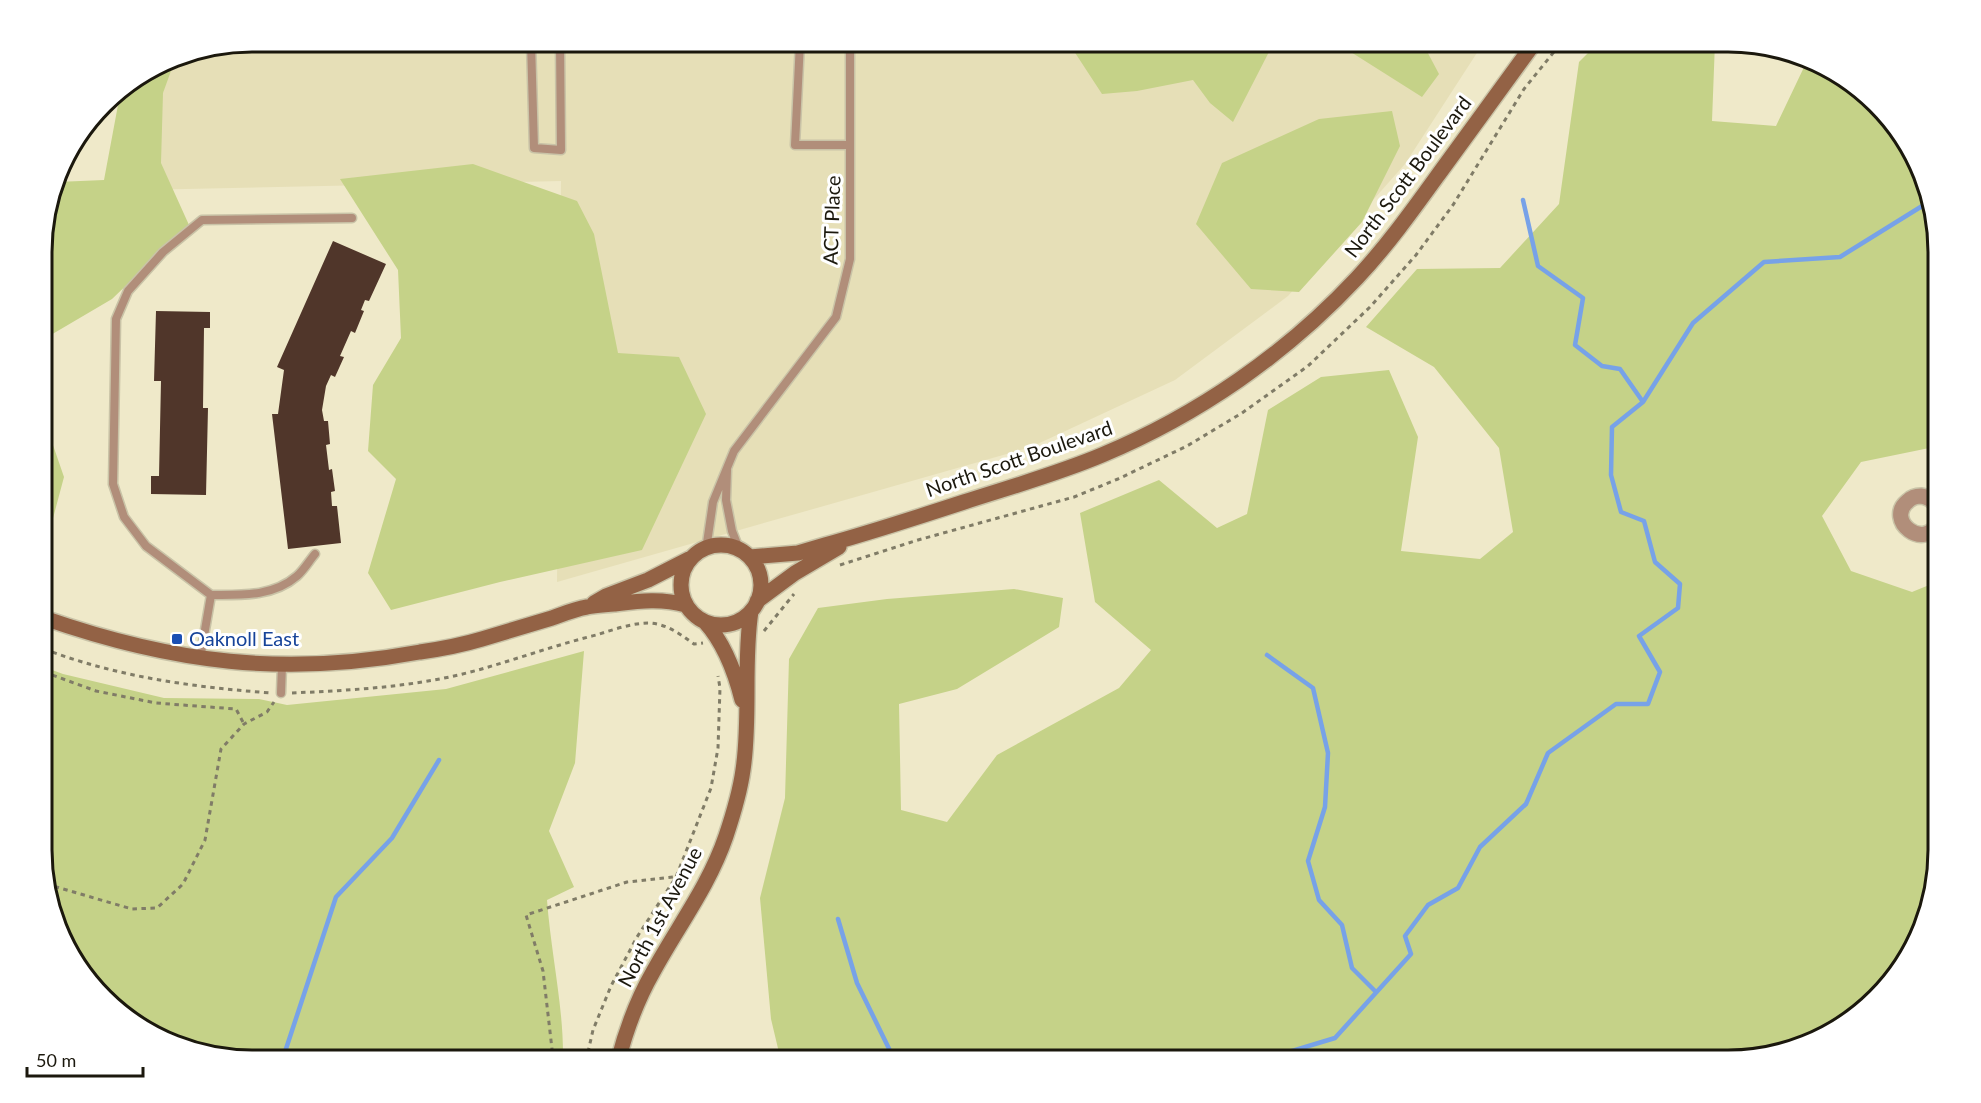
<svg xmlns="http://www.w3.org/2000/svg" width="1981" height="1103" font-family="Lato,sans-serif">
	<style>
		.built { fill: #e6dfb7 }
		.green { fill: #c5d288 }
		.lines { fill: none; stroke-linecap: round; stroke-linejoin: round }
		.stream { stroke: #77a2e8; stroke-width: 4.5 }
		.building { fill: #50362a }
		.lane-casing { stroke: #c9c3a7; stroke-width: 11 }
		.street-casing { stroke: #c9c3a7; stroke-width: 18 }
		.secondary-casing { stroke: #c9c3a7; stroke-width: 18 }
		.path { stroke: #807c67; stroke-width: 3; stroke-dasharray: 4.5 4.5; stroke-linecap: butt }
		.lane { stroke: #b18e7a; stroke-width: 8 }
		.street { stroke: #b18e7a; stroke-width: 15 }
		.secondary { stroke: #936245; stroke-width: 15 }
		.transit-dot { fill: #1a4fb4; stroke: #fff; stroke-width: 2 }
		.labels { text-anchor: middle; stroke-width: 6; stroke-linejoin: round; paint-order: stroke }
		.street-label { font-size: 20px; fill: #1b180d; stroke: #fff }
		.transit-label { font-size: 20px; fill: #164399; stroke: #fff; text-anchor: start }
		.rim { fill: none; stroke: #1b180d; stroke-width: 3 }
	</style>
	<rect width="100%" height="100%" fill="#efe9c9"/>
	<!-- built -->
	<path class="built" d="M252 42H1484L1405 164 1288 296 1175 380 1031 447 557 582 561 181 138 190 172 58Z"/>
	<!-- green -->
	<path class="green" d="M1068 42H1312L1271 48 1233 122 1210 103 1193 80 1137 91 1102 94Z
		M1335 42H1422L1439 74 1422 97Z
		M1599 42H1715L1712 121 1776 126 1806 63 1834 70 1904 136 1939 238V446L1861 462 1822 516 1851 571 1912 592 1939 581V864L1911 956 1834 1033 1742 1061H781L771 1019 760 898 785 798 789 659 818 608 887 599 1014 589 1063 598 1059 627 957 689 899 704 901 810 947 822 997 755 1119 688 1151 650 1095 602 1080 513 1159 480 1217 528 1247 514 1268 410 1321 377 1389 370 1418 437 1401 551 1480 559 1513 532 1499 448 1434 367 1366 327 1417 269 1500 268 1559 204 1579 62Z
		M176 57 163 93 161 163 189 225 112 299 44 339V225L57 182 104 180 121 89Z
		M1392 111 1400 146 1362 222 1299 292 1251 289 1196 224 1222 163 1319 119Z
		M473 164 577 201 594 234 618 353 679 357 706 414 642 550 500 582 391 610 368 573 396 479 368 451 373 385 401 338 398 270 340 179Z
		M44 419 64 477 44 552Z
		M584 651 575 763 549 831 574 887 547 900C551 954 564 1008 563 1061H252L147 1033 78 968 44 878V667L63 674 164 698 259 699 287 705 446 689Z"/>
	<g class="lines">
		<!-- stream -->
		<path class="stream" d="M1643 402 1693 323 1764 262 1840 257 1927 203
			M1267 655 1313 688 1328 753 1325 807 1308 861 1319 900 1342 925 1352 968 1376 992
			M838 919 857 983 895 1061
			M282 1061 336 897 392 838 439 760
			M1259 1061 1335 1038 1411 954 1405 936 1428 905 1458 888 1480 847 1526 804 1548 753 1616 704H1648L1660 672 1639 636 1678 608 1680 584 1655 562 1644 521 1621 512 1611 475 1612 427 1643 402 1620 369 1602 366 1575 345 1583 298 1538 266 1523 200"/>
	</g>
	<!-- building -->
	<path class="building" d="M333 241 386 264 369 301 365 300 361 310 364 311 355 333 351 331 340 356 344 357 335 377 331 375 326 386 322 410 324 421H328L330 444 326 445 329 470 332 469 335 491 331 492 332 506H337L341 543 288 549 272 414H278L284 370 277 367Z
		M156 311 210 312V328H204L203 408H208L206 495 151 494V476H159L161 381H154Z"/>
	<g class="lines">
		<defs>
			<path id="lane" d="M531 42 534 148 561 150 560 42
				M800 42 795 145H850
				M727 470 726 500 732 531 739 549
				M704 549 707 543 713 502 734 451 836 317 850 259V42
				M211 595 146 546 124 517 113 484 116 319 128 291 163 252 202 220 352 218
				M200 659 211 595C240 595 273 597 297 576 304 570 309 561 315 554
				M281 693 282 665"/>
			<path id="street" d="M1939 509C1935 502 1930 497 1921 496 1916 496 1912 497 1908 501 1884 520 1925 553 1939 521"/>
			<path id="secondary" d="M681 585a40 40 0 1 1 80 0a40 40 0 1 1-80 0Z
				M750 557 798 553 825 545C872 532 918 517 964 502 1010 487 1057 474 1102 455 1198 415 1286 354 1357 278 1388 245 1415 207 1441 171 1472 128 1504 85 1535 42
				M757 601 795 573 839 547
				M594 603 606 596 648 580 689 559
				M44 618C173 663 285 677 420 652 441 649 462 645 482 639 506 632 529 625 552 618 563 614 575 609 587 607 596 605 605 605 614 604 639 601 661 598 686 605
				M705 622C724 643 735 672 742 700
				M618 1061C626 1030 637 1000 653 972 678 926 709 886 726 836 733 815 740 792 743 770 751 717 743 663 751 611"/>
		</defs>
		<!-- lane casing -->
		<use href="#lane" class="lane-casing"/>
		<!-- street casing -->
		<use href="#street" class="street-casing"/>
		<!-- secondary casing -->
		<use href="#secondary" class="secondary-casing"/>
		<!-- path -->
		<path class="path" d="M840 565 918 540 1074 497 1118 479 1187 446 1242 413 1308 366 1370 307 1416 255 1453 205 1524 89 1562 42
			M764 631 794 594
			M44 649C118 677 192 687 271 693
			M44 672 96 691 156 703 236 709 244 724
			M292 693C355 690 417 687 478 670 517 659 556 645 596 635 613 630 631 623 649 623 667 624 680 634 694 644L703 643
			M46 884 132 909 157 908 183 884 205 840 221 749 244 724 267 712 274 702
			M551 1061 552 1049 543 971 526 915 627 882 691 875
			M586 1061 593 1030 611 986 637 937 676 877 711 788 718 748 720 688 718 676"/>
		<!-- lane -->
		<use href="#lane" class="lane"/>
		<!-- street -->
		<use href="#street" class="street"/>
		<!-- secondary -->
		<use href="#secondary" class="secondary"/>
	</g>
	<!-- markers -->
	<rect class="transit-dot" x="171" y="633" width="12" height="12" rx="3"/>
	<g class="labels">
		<!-- street labels -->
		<g class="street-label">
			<text transform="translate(1408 177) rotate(-53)" y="7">North Scott Boulevard</text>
			<text transform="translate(832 220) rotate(-88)" y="7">ACT Place</text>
			<text transform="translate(1019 459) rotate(-19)" y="7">North Scott Boulevard</text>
			<text transform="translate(660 917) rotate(-62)" y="7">North 1st Avenue</text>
		</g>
		<!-- transit labels -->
		<g class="transit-label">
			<text x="189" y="646">Oaknoll East</text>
		</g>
	</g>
	<!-- crop -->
	<path d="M0 0H1981V1103H0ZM252 52H1728A200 200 0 0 1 1928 252V850A200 200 0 0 1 1728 1050H252A200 200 0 0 1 52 850V252A200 200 0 0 1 252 52Z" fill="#fff" fill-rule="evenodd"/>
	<path class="rim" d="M252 52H1728A200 200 0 0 1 1928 252V850A200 200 0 0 1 1728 1050H252A200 200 0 0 1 52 850V252A200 200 0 0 1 252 52Z"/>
	<!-- scale -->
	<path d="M27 1067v9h116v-9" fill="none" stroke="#1b180d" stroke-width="3"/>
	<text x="36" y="1067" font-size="18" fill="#1b180d" stroke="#ffffff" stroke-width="4.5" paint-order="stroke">50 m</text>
</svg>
